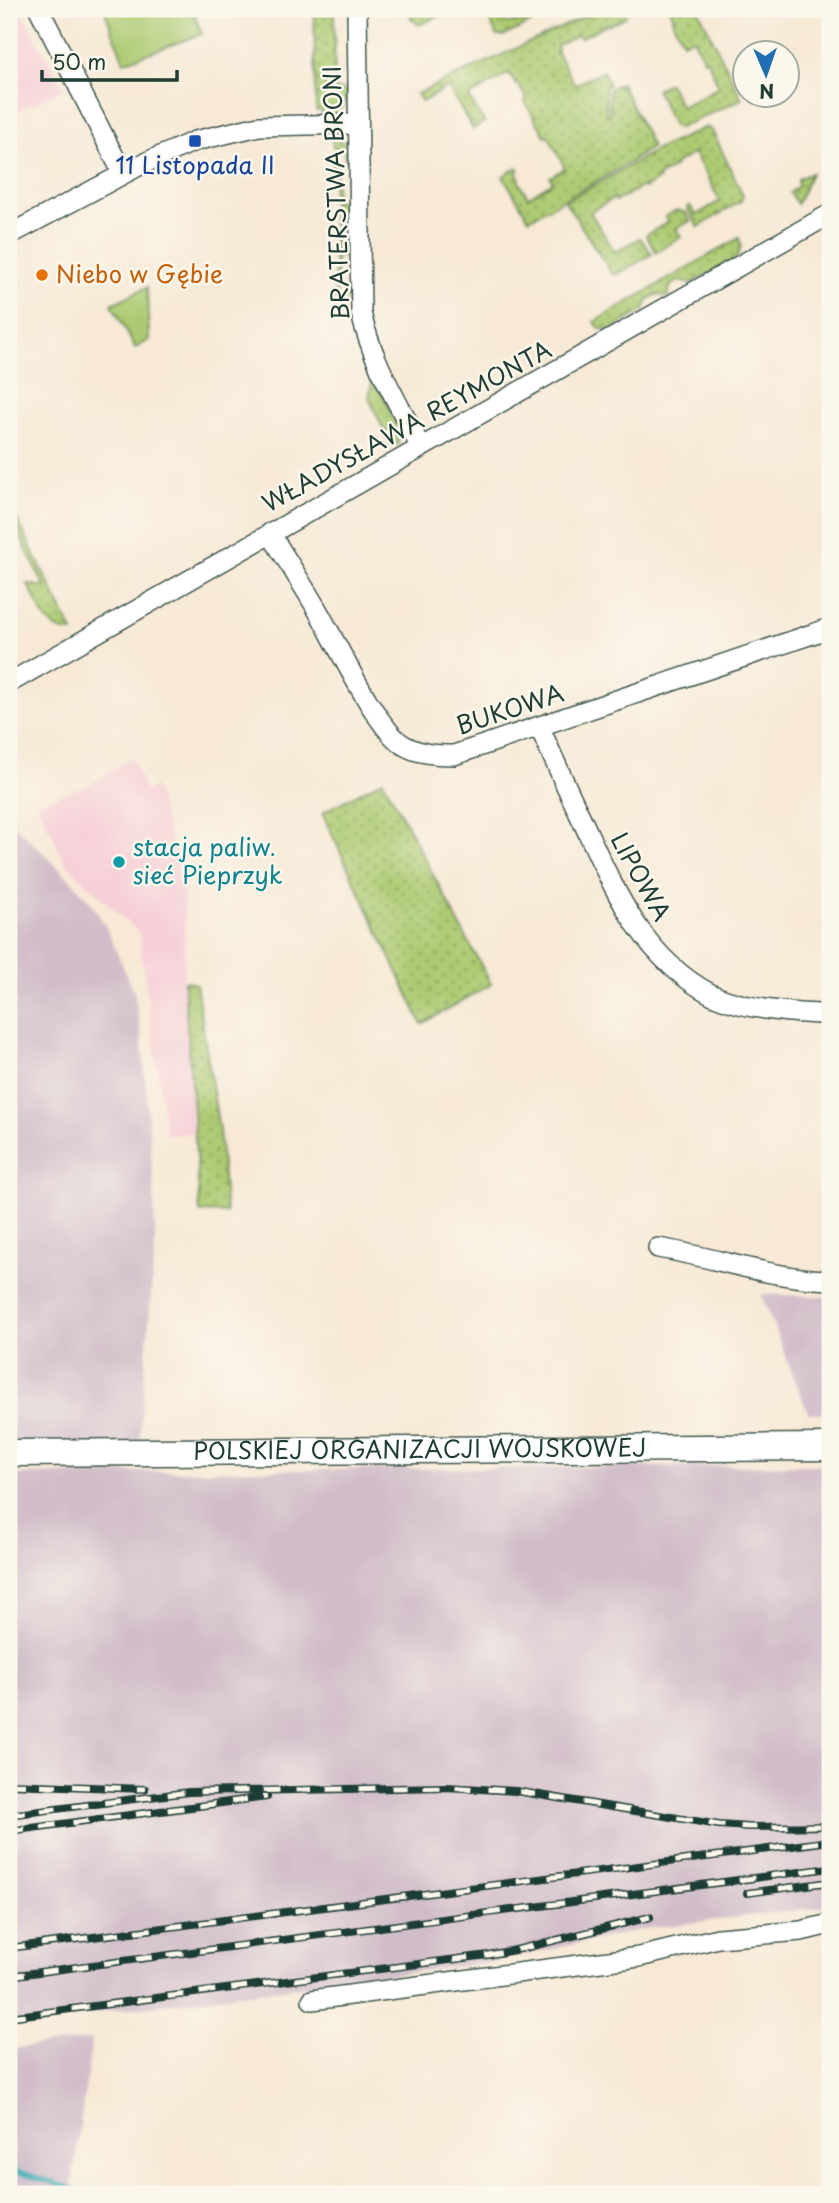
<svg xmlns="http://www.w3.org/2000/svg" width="839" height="2203" font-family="'Playpen Sans',sans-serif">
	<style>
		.built { fill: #f6cfd7 }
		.industrial { fill: #d1bdc9 }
		.grass { fill: url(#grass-dots); stroke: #668452; stroke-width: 2 }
		.park { fill: #acca71; stroke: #668452; stroke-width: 2 }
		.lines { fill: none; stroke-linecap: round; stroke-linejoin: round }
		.stream { stroke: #3dadb9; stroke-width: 5 }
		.minor-casing { stroke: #3f574c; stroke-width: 22 }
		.secondary-casing { stroke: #3f574c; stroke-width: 29 }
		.minor { stroke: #fff; stroke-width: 19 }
		.secondary { stroke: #fff; stroke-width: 26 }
		.rail-casing { stroke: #1f3d34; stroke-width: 8 }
		.rail { stroke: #fbf7ec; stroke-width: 5; stroke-dasharray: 16; stroke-linecap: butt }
		.transit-dot { fill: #1a4fb4; stroke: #fbf7ec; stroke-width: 2.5 }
		.food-dot { fill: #e8710a; stroke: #fbf7ec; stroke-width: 2.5 }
		.culture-dot { fill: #0f9aa8; stroke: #fbf7ec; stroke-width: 2.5 }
		.labels { text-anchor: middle; stroke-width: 5; stroke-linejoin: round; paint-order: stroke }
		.transit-label { font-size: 24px; fill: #164399; stroke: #fbf7ec }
		.street-label { font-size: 24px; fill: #1f3d34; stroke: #fbf7ec }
		.food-label { font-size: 24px; fill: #c56008; stroke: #fbf7ec; text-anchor: start }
		.culture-label { font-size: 24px; fill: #0d838f; stroke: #fbf7ec; text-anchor: start }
	</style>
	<defs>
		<pattern id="grass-dots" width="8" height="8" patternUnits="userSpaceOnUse" patternTransform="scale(1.75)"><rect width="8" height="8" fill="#acca71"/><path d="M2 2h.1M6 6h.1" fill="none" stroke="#8ba55e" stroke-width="1.8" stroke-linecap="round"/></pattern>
	</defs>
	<rect width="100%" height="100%" fill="#fbf7ec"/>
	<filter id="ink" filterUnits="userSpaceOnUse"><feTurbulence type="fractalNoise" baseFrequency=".0143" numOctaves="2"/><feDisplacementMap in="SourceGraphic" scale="14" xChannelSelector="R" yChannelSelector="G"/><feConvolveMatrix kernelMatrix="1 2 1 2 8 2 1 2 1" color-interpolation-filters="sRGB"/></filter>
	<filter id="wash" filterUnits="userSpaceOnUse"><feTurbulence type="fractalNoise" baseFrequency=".00686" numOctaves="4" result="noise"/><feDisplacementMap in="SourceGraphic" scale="28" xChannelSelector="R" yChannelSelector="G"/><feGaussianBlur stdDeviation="1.57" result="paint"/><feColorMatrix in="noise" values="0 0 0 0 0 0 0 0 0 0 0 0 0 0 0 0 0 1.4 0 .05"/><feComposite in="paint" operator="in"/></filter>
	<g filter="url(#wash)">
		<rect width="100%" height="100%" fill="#f7e9d5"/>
		<!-- built -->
		<path class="built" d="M9 9H19L64 89 9 115Z
			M132 757 145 792 155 787 184 887V981L196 1133 166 1135 139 933 65 863 37 803 91 784Z"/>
		<!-- industrial -->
		<path class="industrial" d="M9 820 73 882 91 903 105 925 134 992 141 1031 154 1190 155 1243 139 1445H9Z
			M761 1294 830 1297V1413H808Z
			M830 1465V1906L650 1928 491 1962 9 2024V1475L174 1471Z
			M92 2039 71 2190 89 2194H9V2049Z"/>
		<!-- grass -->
		<path class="grass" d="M314 9H334L335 89 348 91C345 107 339 114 322 117V111H316Z
			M410 9H440L441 15 419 25 411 18Z
			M525 9H534L535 21 504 36H497L489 18 496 15V10H504L505 23 525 22Z
			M601 9H633L625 13 626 17 609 25 607 24 580 38 578 35 557 45 558 49 556 51 575 85 603 71 609 85 605 87 607 116 610 115 609 89 621 83 652 147 632 161 529 219 503 176 517 167 519 170 516 172 520 179 518 180 528 197 553 182 550 177 565 168 548 135 545 136 525 102 527 100 518 84 516 85 509 73 469 97 484 122 473 129 448 87 422 102 417 94Z
			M670 9H698L742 99 679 128 673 126 656 89 669 83 681 107 719 87 707 59 704 60 693 38 683 42 672 20 674 18Z
			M706 127 712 130 743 195 741 201 698 227 687 208 690 206 696 215 720 201 694 153 674 165V167L658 177 659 179 644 188 643 186 616 201 614 198 590 212 615 252 640 238 652 254 618 274H612L565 201 633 164 654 151Z
			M335 136 347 145 348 160H345L344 149 333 147 332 139Z
			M332 161H336V201H349V214H336L337 249H350V256L336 257 338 298H351L348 305 342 307 336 303 335 298Z
			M811 173 797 204 790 193 798 186V179Z
			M677 210 686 213 690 221 676 229 681 237 656 252 646 235 668 222 665 217Z
			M739 238 741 246 737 258 690 284 679 281 670 286 668 297 657 294 648 300 644 310 610 330 601 329 594 322Z
			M373 376 400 429 398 445H391L369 398Z
			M12 509 73 632C45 633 39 605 28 584L45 587 9 514Z
			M383 780 491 984 422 1024 322 813Z
			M184 981 196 984 219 1130 226 1213 200 1212Z"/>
		<!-- park -->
		<path class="park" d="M104 9H192L202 34 124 62Z
			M147 287 149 340 135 348 112 304Z"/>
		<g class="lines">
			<!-- stream -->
			<path class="stream" d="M9 2169 89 2194"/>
		</g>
	</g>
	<g filter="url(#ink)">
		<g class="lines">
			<defs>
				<path id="minor" d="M39 9 123 174
					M357 9 361 313C372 362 399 404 421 448
					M9 235 142 164 195 141 259 126 358 124
					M270 533C286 559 303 585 318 611 336 642 376 727 402 744 417 754 436 755 454 755L830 628
					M9 683 830 214
					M539 726C555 762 571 797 588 833 617 896 646 960 711 994 741 1009 797 1014 830 1014
					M658 1248C715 1257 772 1279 830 1280
					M312 2000 639 1957 718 1938 801 1931 830 1924"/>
				<g id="secondary">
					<path id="s1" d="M9 1453 830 1447"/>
				</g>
			</defs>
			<!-- minor casing -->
			<use href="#minor" class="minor-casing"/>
			<!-- secondary casing -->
			<use href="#secondary" class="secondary-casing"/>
			<!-- minor -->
			<use href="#minor" class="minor"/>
			<!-- secondary -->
			<use href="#secondary" class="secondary"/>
			<defs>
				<path id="rail" d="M9 1784 145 1789
					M9 1815 189 1792 446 1787 516 1791 719 1825 749 1827 830 1826
					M9 1831 267 1797
					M747 1893 830 1882
					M9 1948 830 1841
					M9 1976 830 1868
					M9 2017 488 1955 520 1949 650 1917"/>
			</defs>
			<!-- rail casing -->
			<use href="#rail" class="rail-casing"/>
			<!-- rail -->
			<use href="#rail" class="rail"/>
		</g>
	</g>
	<!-- markers -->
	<rect class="transit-dot" x="188" y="134" width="14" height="14" rx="3.5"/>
	<circle class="food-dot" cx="42" cy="275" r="7"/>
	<circle class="culture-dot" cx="119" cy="862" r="7"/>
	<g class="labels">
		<!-- transit labels -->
		<g class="transit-label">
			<text x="195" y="174">11 Listopada II</text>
		</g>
		<!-- street labels -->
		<g class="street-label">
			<text transform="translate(337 193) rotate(-92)" y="8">BRATERSTWA BRONI</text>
			<text transform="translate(407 427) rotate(-29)" y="8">WŁADYSŁAWA REYMONTA</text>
			<text transform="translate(510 710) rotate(-18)" y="8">BUKOWA</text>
			<text transform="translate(640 877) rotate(61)" y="8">LIPOWA</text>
			<text dy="8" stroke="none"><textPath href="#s1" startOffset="411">POLSKIEJ ORGANIZACJI WOJSKOWEJ</textPath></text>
		</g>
		<!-- food labels -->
		<g class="food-label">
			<text x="56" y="283">Niebo w Gębie</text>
		</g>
		<!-- culture labels -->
		<g class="culture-label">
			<text x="133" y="856">stacja paliw.<tspan x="133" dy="28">sieć Pieprzyk</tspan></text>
		</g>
	</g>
	<!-- margin -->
	<rect width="839" height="2203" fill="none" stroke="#fbf7ec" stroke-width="35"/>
	<!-- north arrow -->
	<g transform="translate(766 74) rotate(178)"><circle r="33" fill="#fbf7ec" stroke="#a3ada2" stroke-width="2"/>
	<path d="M0-5L12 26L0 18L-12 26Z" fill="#1f6fb2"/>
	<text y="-10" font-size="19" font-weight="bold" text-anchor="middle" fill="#1f3d34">N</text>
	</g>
	<!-- scale -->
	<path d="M42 70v10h135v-10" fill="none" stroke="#1f3d34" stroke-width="3.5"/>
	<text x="52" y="70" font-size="21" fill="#1f3d34" stroke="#fbf7ec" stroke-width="5" paint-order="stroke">50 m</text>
</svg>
